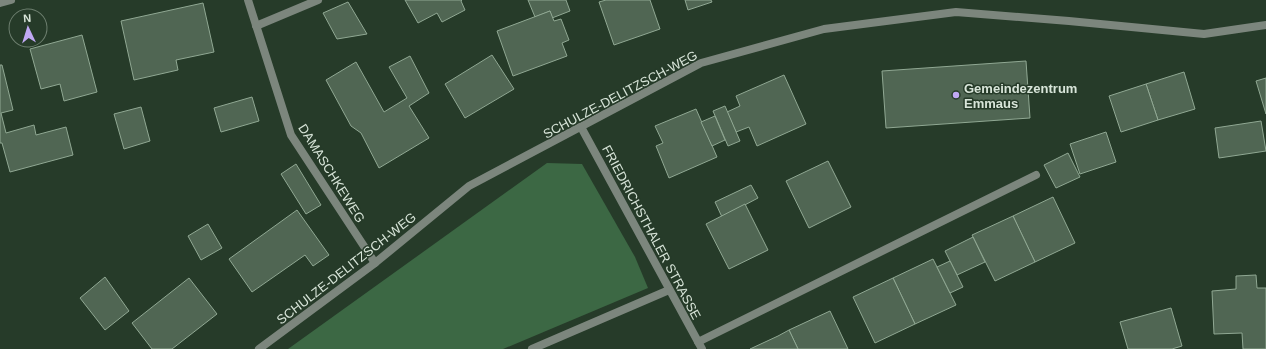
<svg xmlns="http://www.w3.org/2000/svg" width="1266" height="349" font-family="Arial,sans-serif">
<rect width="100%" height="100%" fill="#263b29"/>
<path fill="#3c6844" d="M547 163 582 164 635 257 648 288 503 349H288Z"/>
<g fill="#506653" stroke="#90a893">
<path d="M405 0H462L461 1 465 10 442 22 437 13 418 23Z"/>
<path d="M528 0H566L570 11 552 18 550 11 535 17Z"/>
<path d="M606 0H650L660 29 614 45 599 2Z"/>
<path d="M685 0H711L712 2 688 10Z"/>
<path d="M348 2 367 34 337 39 323 13Z"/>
<path d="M203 3 214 52 176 60 178 70 134 80 121 21Z"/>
<path d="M550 11 554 21 561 19 569 40 562 43 567 56 513 76 497 31Z"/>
<path d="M82 35 97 92 64 101 60 84 41 89 30 49Z"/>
<path d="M492 55 514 89 465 118 445 84Z"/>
<path d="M410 56 429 93 409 106 429 138 379 168 361 133 351 126 326 80 356 62 384 112 407 98 389 67Z"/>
<path d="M1026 61 1030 118 886 128 882 71Z"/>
<path d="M0 65H2L13 110 1 113 6 133 34 125 36 135 66 127 73 155 10 172 2 143H0Z"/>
<path d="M1184 72 1195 109 1158 120 1146 84Z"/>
<path d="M784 75 806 124 757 146 749 127 736 132 727 112 740 106 736 96Z"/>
<path d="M1266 78V114L1256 81Z"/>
<path d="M1146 84 1158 120 1121 132 1109 96Z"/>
<path d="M252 97 259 121 221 132 214 108Z"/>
<path d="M725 106 740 141 728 146 713 111Z"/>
<path d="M141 107 150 141 124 149 114 114Z"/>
<path d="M696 109 717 157 669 178 656 146 663 143 655 126Z"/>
<path d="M715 116 725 140 712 146 701 122Z"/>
<path d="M1261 121 1266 151 1219 158 1215 128Z"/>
<path d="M1106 132 1116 162 1080 174 1070 144Z"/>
<path d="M1068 153 1080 177 1056 188 1044 165Z"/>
<path d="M828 161 851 207 809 228 786 181Z"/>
<path d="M296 164 321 205 306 214 281 174Z"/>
<path d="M751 185 758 198 722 217 715 202Z"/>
<path d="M1053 197 1075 243 1035 262 1013 216Z"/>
<path d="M745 204 768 250 729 269 706 224Z"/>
<path d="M297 210 329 255 313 266 305 255 252 292 229 259Z"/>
<path d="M1013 216 1035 262 995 281 972 235Z"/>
<path d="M208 224 222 248 201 260 188 236Z"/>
<path d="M973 237 985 262 957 275 945 251Z"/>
<path d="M933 259 956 305 915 324 893 278Z"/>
<path d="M950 261 963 287 950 293 937 267Z"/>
<path d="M1256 275 1257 288H1266V349H1243L1242 333 1214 334 1212 291 1236 289V276Z"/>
<path d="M105 277 129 311 105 330 80 298Z"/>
<path d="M189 278 217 314 172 349H152L132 323Z"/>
<path d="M893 278 915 324 875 343 853 297Z"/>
<path d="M1171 308 1182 346 1172 349H1128L1120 322Z"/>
<path d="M830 311 848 349H798L789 330Z"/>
<path d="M789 330 798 349H750L778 336Z"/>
</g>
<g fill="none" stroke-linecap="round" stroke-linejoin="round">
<g stroke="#7c867d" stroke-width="8">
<path d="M256 26 318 0"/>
<path d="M698 342 1036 175"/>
</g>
<g stroke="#7c867d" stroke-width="8">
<path d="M248 0 291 135 375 263"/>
<path d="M0 3 11 0"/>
<path d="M581 127 702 349"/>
<path d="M259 349 375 263 469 186 701 63 824 29 956 12 1069 21 1204 34 1266 25"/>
<path d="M532 349 669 290"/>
</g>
</g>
<circle fill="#c0a8f3" stroke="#263b29" stroke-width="1.5" cx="956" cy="95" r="4"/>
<g text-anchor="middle" stroke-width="3" stroke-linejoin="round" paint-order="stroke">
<g font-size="13" font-weight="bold" fill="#d8e5d9" stroke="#263b29" text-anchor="start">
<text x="964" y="93">Gemeindezentrum<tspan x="964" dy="15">Emmaus</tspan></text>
</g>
<g font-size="13" fill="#d8e5d9" stroke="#263b29">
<text transform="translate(620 94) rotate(-28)" y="5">SCHULZE-DELITZSCH-WEG</text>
<text transform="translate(332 173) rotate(58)" y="5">DAMASCHKEWEG</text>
<text transform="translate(652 232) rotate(62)" y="5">FRIEDRICHSTHALER STRASSE</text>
<text transform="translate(346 268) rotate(-38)" y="5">SCHULZE-DELITZSCH-WEG</text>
</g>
</g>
<g transform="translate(28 28) rotate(356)"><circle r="19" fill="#263b29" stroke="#6d7f6f"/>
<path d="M0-3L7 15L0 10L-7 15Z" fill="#c0a8f3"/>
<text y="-6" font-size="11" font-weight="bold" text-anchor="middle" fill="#d8e5d9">N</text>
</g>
</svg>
